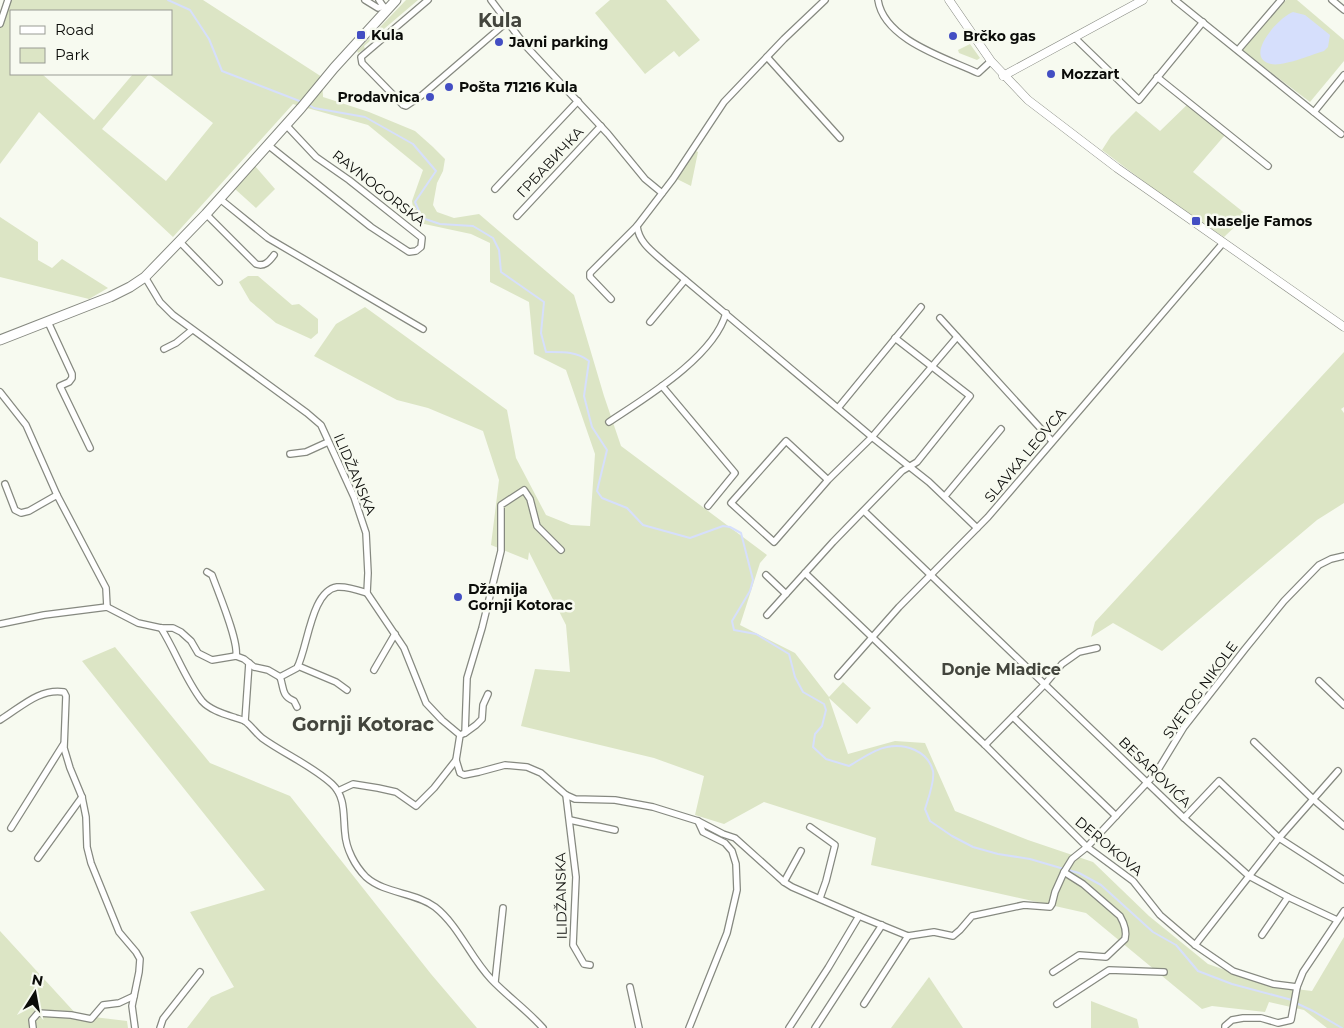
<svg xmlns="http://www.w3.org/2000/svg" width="1344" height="1028" font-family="Montserrat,sans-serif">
<rect width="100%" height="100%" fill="#f7faf0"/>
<g fill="#dce5c5" fill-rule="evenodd">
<path d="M5 0H203L322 77 323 97 369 112 415 131 433 147 445 159 443 171 437 183 433 205 437 212 454 218 479 214 574 295 604 396 621 446 767 555 760 563 740 625 795 653 829 697 843 682 871 708 857 724 829 698 848 754 895 741 925 743 955 811 1028 840 1093 862 1149 916 1208 964 1271 986 1312 991 1344 937V1028H1327L1304 1010 1269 1002 1265 1012 1212 1006 1202 1009 1086 913 871 865 876 838 764 802 724 824 695 815 704 776 654 758 521 726 535 669 570 672 566 625 529 552 528 560 491 545 499 480 483 431 428 408 397 400 314 356 336 324 365 307 507 410 516 458 546 515 571 525 590 526 595 454 566 370 534 354 529 302 490 282V243L471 234 415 222 412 201 423 170 368 125 293 104 173 237 39 112 0 164V14ZM11 11H171V74H133L94 120 42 74H11ZM149 74 213 123 166 181 102 129Z"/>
<path d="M406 0H418L364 46 365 49 358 53 357 51Z"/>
<path d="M610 0H666L700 40 679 57 674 51 645 74 595 13Z"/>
<path d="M1286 0H1297L1344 40V61L1310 102 1241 50Z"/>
<path d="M970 44 980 58 977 60 959 53 958 50Z"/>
<path d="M1190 102 1225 135 1193 172 1247 215 1224 237 1179 208 1102 150 1111 136 1136 111 1160 131Z"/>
<path d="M696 151 698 152 691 186 677 179 694 152Z"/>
<path d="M255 166 275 189 256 208 235 189Z"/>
<path d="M0 217 38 242V260L52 268 62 259 108 288 89 299 0 277Z"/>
<path d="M248 276H258L292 305 299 304 318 319V333L311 339 276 323 250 301 239 282Z"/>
<path d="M1344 352V407L1341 409 1344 413V503L1317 520 1162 651 1113 623 1091 637 1095 622Z"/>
<path d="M115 647 210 763 290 796 431 974 477 1028H187L211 997 234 987 190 912 265 890 82 661Z"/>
<path d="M0 931 77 1015 127 1021 128 1028H0Z"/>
<path d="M929 977 963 1028H891Z"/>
<path d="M1091 1001 1137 1019 1139 1028H1091Z"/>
</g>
<path fill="#d6dffc" d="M1293 12 1305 15 1330 35 1328 47 1324 51C1311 55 1282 67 1271 64 1242 57 1280 16 1293 12Z"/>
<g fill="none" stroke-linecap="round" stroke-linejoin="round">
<g stroke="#d6dffc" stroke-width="2">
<path d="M168 0 190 10 209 39 222 71 302 102"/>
<path d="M309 105 314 108 365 117 413 144 436 171 415 202 422 218 440 224 473 226 493 238 499 250 501 272 544 302 541 333 546 352C562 352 576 351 589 361L584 396 592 427 607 450 597 491 602 498 627 508 643 525 690 538 723 526 730 527 741 533 753 580 750 591 732 621 734 630 756 634 789 654 795 677 803 692 824 704 826 710 822 726 815 734 813 747 826 759 849 766C860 760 874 749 887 747 905 743 928 751 933 771 935 781 928 799 925 809L930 821 952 836 973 847 998 854 1030 859 1064 869"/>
<path d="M1068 870 1079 873 1101 885 1153 932 1176 945 1198 971 1232 984 1292 1000"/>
<path d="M1296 1003 1313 1011 1342 1028"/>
</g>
<g stroke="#868980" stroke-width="8">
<g id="street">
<path d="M365 0 378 8 383 6 388 10"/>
<path d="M379 0 383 6"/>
<path d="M428 0 361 57 362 63 403 105 406 106 421 96 507 22"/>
<path d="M491 0 524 44 608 134 645 179 662 193"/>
<path d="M825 0 784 39 724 102 673 179 637 226C639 243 653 252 664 262L872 437 929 482 977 528"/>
<path d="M878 0C884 40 946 58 978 73L991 61"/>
<path d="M1175 0 1341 134"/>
<path d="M1332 0 1344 10"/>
<path d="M0 24 8 0"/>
<path d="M1074 37 1139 100 1203 22"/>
<path d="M1238 50 1281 0"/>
<path d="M767 57 840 138"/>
<path d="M1157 77 1268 166"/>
<path d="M1314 112 1344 75"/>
<path d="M268 145 371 227 409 252 416 251 421 247 422 238 417 234 349 180 316 157 286 125"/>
<path d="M495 189 578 101"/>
<path d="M220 199 268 238 423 329"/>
<path d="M206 214 256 264C264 267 269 262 274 255"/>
<path d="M517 216 601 126"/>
<path d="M180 242 219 282"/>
<path d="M145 277 160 302 173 315 307 413 321 425 354 497 366 533 368 573 367 593 404 648 426 703 442 720 460 735 456 760 460 773 464 775 479 772 505 765 527 767 541 773 566 795 575 799 615 800 653 807 698 821 723 834 735 838 784 882 792 887 859 916 908 936 934 932 953 936 960 930 972 916 1024 905 1050 907 1052 904 1055 892 1064 872 1072 859 1087 847 1156 773 1184 727 1245 649 1284 601 1319 565 1331 559 1344 556"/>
<path d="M611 299 590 277V273L637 226"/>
<path d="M940 318 1052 441"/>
<path d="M48 322 72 374V378L69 382 60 386 90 448"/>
<path d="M650 322 685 280"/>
<path d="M164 349 176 343 192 330"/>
<path d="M662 386 735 473 708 506"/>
<path d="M0 392 26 425 57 495 106 588 107 607"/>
<path d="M838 408 921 307"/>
<path d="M609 422C645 398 714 357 726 313"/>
<path d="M290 454 306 452 328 442"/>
<path d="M828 480 786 441 731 503 774 542 828 480 832 476 872 437 957 337"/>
<path d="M5 484 15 510 21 513 29 511 57 495"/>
<path d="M945 496 1001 429"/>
<path d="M864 511 1184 818 1249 876 1288 897 1337 920"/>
<path d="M207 572 212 575C218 592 239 641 236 656"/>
<path d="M805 573 985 745 1087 847 1133 881 1160 915 1195 945 1233 971 1273 984 1297 987"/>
<path d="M766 575 786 594"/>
<path d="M107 607 138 623 161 628H173L181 632 191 641 198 653 212 660 236 656 244 659 254 667 268 670 280 677 297 668C308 647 311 591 337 587 347 586 358 590 367 593"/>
<path d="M767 615 833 542 902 471 917 462 970 396 895 338"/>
<path d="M0 624 44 615 107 607"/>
<path d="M161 628C176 652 185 679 202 701 210 710 224 714 236 718 239 719 244 720 246 722 252 727 256 733 262 738 284 754 311 765 332 784 346 797 343 816 345 833 346 849 355 866 366 877 385 894 415 892 435 907 459 926 470 957 491 979 507 996 527 1010 543 1028"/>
<path d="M298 666 336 682 347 690"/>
<path d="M374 670 395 634"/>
<path d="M838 676 899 607 988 517 1223 243"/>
<path d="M280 677C284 687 281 696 294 701L297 707"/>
<path d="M1319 681 1344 705"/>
<path d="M1013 717 1116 816"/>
<path d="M0 720C20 708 39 688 64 692L66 696 64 748 70 768 82 797 86 817 87 847 91 863 119 932 136 952 140 959 139 972 132 1006 135 1028"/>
<path d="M245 721 249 663"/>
<path d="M465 733 476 725 482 719 483 705 488 694"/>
<path d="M460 735 465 733 467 678 482 628 501 551V505L524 490 530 499 537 526 561 550"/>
<path d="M1254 742 1314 800 1344 826"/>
<path d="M985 745 1045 684 1062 664 1079 652 1097 648"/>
<path d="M338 791 353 784 378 788 396 792 416 806 434 788 456 760"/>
<path d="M566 795 576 877 573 945 584 964 590 965"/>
<path d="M1184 818 1219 781 1279 838 1344 880"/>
<path d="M570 820 615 830"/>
<path d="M810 827 835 845 826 881 820 898"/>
<path d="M11 828 63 745"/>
<path d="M38 858 82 797"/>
<path d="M784 882 801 851"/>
<path d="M1262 935 1288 897"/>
<path d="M1195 945 1279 838 1338 771"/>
<path d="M1053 972 1079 955 1106 957 1125 939C1127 931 1124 923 1120 916L1083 884 1064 872"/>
<path d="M495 982 503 908"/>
<path d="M630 987 639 1028"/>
<path d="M864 1004 908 936"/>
<path d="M1057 1004 1109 970 1164 972"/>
<path d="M33 1028 32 1020 38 1013 71 1015 91 1019 103 1005 119 1003 134 996"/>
<path d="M160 1028 163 1019 200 972"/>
<path d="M689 1028 727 933 737 890 736 864 732 851 725 843 703 832 698 821"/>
<path d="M789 1028 828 968 859 916"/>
<path d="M815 1028 882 925"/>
<path d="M1225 1028V1026L1232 1020 1243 1018H1261L1278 1023 1291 1020 1297 987 1303 972 1344 911"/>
</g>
</g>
<g stroke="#868980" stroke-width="9">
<g id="secondary">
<path d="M949 0 991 61 1028 100 1117 168 1344 327"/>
<path d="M1003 76 1143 0"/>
</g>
</g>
<g stroke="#868980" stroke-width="11">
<path id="primary" d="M0 340 110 297 130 287 145 277 206 214 301 108 334 68 396 0"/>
</g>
<use href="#street" stroke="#fff" stroke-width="5.5"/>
<use href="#secondary" stroke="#fff" stroke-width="8"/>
<use href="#primary" stroke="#fff" stroke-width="9"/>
</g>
<g fill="#434ec3" stroke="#f7faf0" stroke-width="2">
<rect x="356" y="30" width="10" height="10" rx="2.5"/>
<circle cx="953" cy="36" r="5"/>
<circle cx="499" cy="42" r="5"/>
<circle cx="1051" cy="74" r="5"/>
<circle cx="449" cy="87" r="5"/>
<circle cx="430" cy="97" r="5"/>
<rect x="1191" y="216" width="10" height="10" rx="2.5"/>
<circle cx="458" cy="597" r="5"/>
</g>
<g text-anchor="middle" stroke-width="5" stroke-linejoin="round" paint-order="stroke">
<g font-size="14" font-weight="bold" fill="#0b0c09" stroke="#f7faf0" text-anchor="start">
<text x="371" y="40">Kula</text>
<text x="963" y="41">Brčko gas</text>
<text x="509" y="47">Javni parking</text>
<text x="1061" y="79">Mozzart</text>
<text x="459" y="92">Pošta 71216 Kula</text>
<text x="420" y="102" text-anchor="end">Prodavnica</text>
<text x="1206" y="226">Naselje Famos</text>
<text x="468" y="594">Džamija<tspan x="468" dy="16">Gornji Kotorac</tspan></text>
</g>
<g font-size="14" fill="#0b0c09" stroke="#f7faf0">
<text transform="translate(550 162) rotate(-47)" y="5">ГРБАВИЧКА</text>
<text transform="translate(379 188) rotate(38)" y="5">RAVNOGORSKA</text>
<text transform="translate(1025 455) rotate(-50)" y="5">SLAVKA LEOVCA</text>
<text transform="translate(355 474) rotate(67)" y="5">ILIDŽANSKA</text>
<text transform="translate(1200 690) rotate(-54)" y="5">SVETOG NIKOLE</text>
<text transform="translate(1155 772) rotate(44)" y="5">BESAROVIĆA</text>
<text transform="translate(1109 846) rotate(40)" y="5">DEROKOVA</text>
<text transform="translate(561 896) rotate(-91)" y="5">ILIDŽANSKA</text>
</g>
<g font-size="16" font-weight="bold" fill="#43453d" stroke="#f7faf0">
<text x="1001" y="675">Donje Mladice</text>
</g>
<g font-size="19" font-weight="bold" fill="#43453d" stroke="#f7faf0">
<text x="500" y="27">Kula</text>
<text x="363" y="731">Gornji Kotorac</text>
</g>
</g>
<rect x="10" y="10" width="162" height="65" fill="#f7faf0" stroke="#999b94"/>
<rect x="20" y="26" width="25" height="8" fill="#ffffff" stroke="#999b94"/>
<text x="55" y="35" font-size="15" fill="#0b0c09">Road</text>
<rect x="20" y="48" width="25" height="15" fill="#dce5c5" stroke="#999b94"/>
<text x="55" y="60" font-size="15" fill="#0b0c09">Park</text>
<g transform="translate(35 993) rotate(11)" stroke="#f7faf0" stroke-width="4" paint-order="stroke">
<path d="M0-4L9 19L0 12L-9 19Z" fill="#0b0c09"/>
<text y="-8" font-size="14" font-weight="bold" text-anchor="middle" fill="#0b0c09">N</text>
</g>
</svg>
